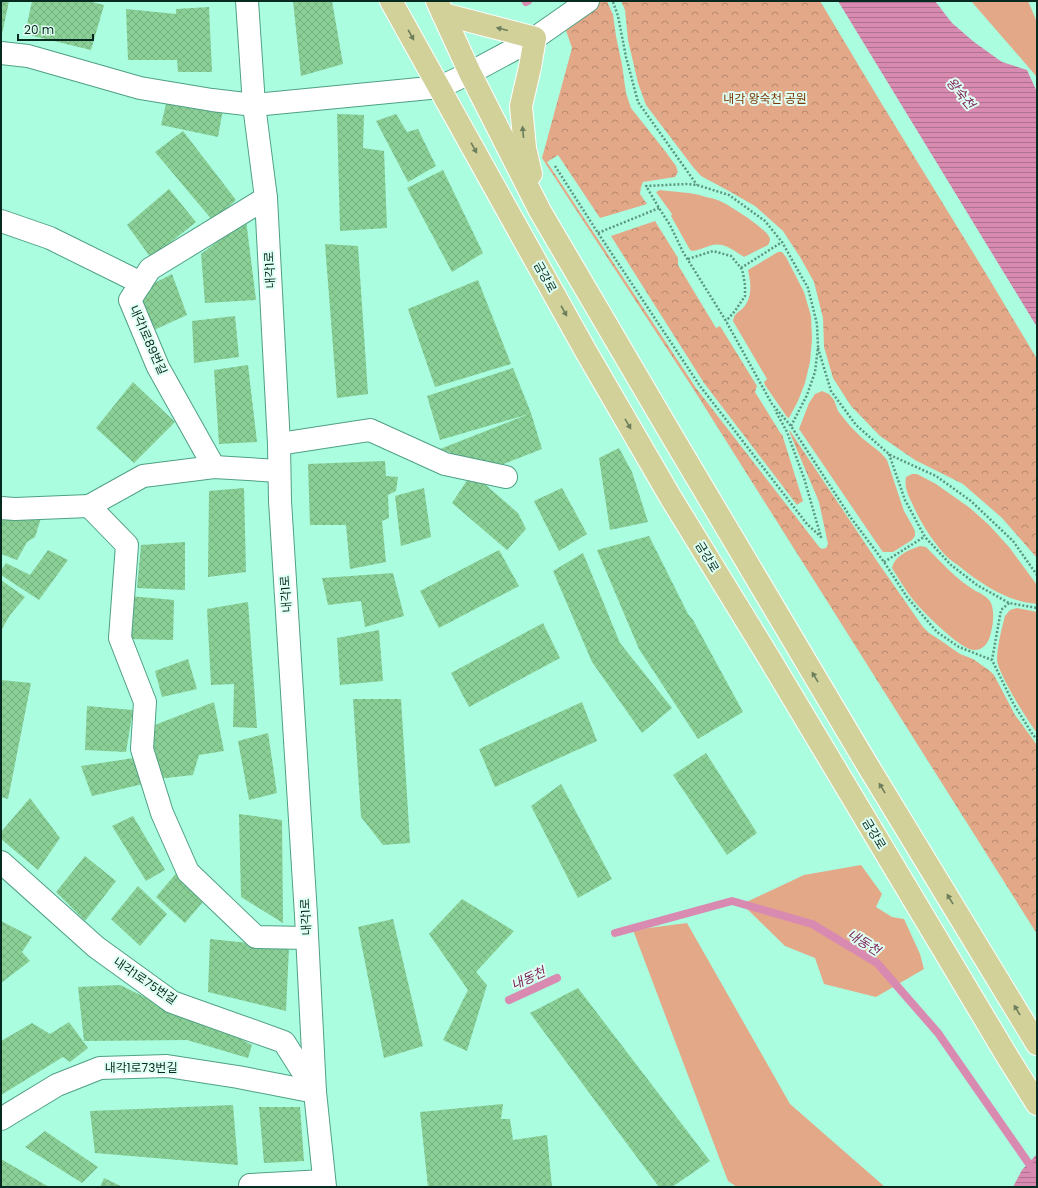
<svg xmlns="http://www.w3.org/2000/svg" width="1038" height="1188" font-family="Poppins,'Noto Sans KR',sans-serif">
<defs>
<pattern id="park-crowns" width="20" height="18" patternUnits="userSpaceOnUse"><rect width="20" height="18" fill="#e3a888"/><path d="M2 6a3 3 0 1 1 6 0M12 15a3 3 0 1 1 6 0" fill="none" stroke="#b6896f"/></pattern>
<pattern id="water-rules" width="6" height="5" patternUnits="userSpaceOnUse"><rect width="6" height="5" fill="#d98ab1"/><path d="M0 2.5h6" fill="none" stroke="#ae718f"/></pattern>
<pattern id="building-cross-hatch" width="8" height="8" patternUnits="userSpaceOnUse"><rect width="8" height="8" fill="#89cf96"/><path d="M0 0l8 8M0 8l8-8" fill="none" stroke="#75b281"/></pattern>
</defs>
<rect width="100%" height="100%" fill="#abfddf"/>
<g fill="#e3a888">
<path d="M971 1H1028L1037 22V77Z"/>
<path d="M660 190C675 192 691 192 706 197 712 198 719 200 724 203 733 208 769 230 770 239 770 242 769 243 768 245L744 257C735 251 724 242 712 245 705 247 699 250 693 251L690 250 671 216 672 214 656 192Z"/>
<path d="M778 252H782L786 257 804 292 811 316 812 339 810 362 805 383 798 401 789 418 787 417 765 385 764 382 767 379 733 321C734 314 737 313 742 309 753 298 751 283 748 270Z"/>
<path d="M822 391 829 394 834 400 838 411 850 426 862 438 881 453 887 460 904 511 912 525 915 531V536L912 540 893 552H883L880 548 799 429 809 403 815 394Z"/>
<path d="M912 474H917L936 484 970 508 989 525 1009 547 1037 585V604C1008 602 981 584 959 566 955 563 950 560 947 557 933 542 920 522 912 503 908 495 904 486 906 477Z"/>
<path d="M920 546 926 547C941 562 956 579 974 590 980 593 988 597 991 603 995 612 993 627 990 636 988 644 982 651 973 650 959 648 924 613 914 601 906 591 899 579 892 568 895 555 909 550 920 546Z"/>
<path d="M1017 608 1037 612V733C1028 722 997 672 997 659 997 647 1002 627 1005 616L1010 610Z"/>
<path d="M861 865 882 894 876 907 892 917 904 919 920 954 924 969 876 997 824 984 815 958 785 946 742 904 804 875Z"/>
<path d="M687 923 790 1104 885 1187H737L728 1181 633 930Z"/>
</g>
<g fill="url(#park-crowns)">
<path d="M571 1H607L613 15 616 36 622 65 626 93 631 108 665 151 676 166 678 172 675 177 643 182 641 187 640 194 647 204 600 218 558 155 547 162 696 388 820 548C824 550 827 548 828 544L819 502 789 431H790L879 564 923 627 929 633 940 640 960 654 973 659 990 671 994 675 1015 715 1037 745V934L694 390 542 158 572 48 559 10Z"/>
<path d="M621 1H820L880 101 988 277 1037 359V558L1002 518 963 484 915 460 880 436 851 406 833 378 824 347 823 318 814 282 800 257 783 231 755 206 727 190 701 176 693 167 646 105 638 83 628 40 625 10Z"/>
<path d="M655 221 678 258V265L716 328 720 326 757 386 755 392 781 434H782L803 501 797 505 704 383 611 236Z"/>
</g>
<g fill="url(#water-rules)">
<path d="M838 1H935L952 23 974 42 1002 62 1027 70 1037 92V327Z"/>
<path d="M1037 1154V1187H1013L1022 1170Z"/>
</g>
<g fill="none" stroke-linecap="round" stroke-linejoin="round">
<g stroke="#d98ab1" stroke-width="8">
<path d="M526 2 528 1"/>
<path d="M615 933 732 901 812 924 877 963 938 1033 1034 1171"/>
<path d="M509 1000 557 978"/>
</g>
</g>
<g fill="url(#building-cross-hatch)">
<path d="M1 1H9L2 34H1Z"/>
<path d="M32 1H88L104 5 91 50 25 34Z"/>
<path d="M293 1H332L343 64 301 76Z"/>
<path d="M209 7 212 72H178L177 60H128L126 9 176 14V9Z"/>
<path d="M167 100 223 109 218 137 161 125Z"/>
<path d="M337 114 364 115 363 148 384 151 387 228 340 231Z"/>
<path d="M396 114 407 132 418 129 436 166 408 182 376 121Z"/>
<path d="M183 131 236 200 213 221 155 152Z"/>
<path d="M443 170 483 253 452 272 407 188Z"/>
<path d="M169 189 196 222 151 258 127 225Z"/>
<path d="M246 220 256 300 205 303 201 254Z"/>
<path d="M325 244 358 246 368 394 337 398Z"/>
<path d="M172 274 187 315 154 330 139 291Z"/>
<path d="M478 280 511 364 435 387 408 309Z"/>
<path d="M235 316 239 357 194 363 192 321Z"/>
<path d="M248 365 257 442 219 444 214 370Z"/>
<path d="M513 368 531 413 542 449 493 468 440 449 529 414 440 440 427 396Z"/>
<path d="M133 382 175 422 134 463 96 428Z"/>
<path d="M619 448 632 472 648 522 610 530 599 458Z"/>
<path d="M385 461 386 476 398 477 396 491 388 495 389 518 382 521 386 562 350 569 346 525H310L308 464Z"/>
<path d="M472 473 518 513 526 529 507 550 452 503Z"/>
<path d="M244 488 246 572 208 577 209 491Z"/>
<path d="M424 488 431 537 401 546 395 496Z"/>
<path d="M562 488 587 534 559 551 534 501Z"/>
<path d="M1 514 41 518 35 537 27 542 17 560 1 554Z"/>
<path d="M649 536 688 614 693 620 743 712 698 739 639 649 597 550Z"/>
<path d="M185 542V590L137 588 141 545Z"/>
<path d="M48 550 68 560 39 600 1 575V570L6 563 30 575Z"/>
<path d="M499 550 519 586 439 628 420 591Z"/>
<path d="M583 553 620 643 672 708 642 733 592 662 553 571Z"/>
<path d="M393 573 404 616 365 627 361 601 328 605 322 578Z"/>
<path d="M1 580 25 597 10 615 1 631Z"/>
<path d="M130 596 174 600 173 640 129 639Z"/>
<path d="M248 602 257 728 233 727 234 684 211 685 207 609Z"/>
<path d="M543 623 560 658 469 707 451 673Z"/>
<path d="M379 630 383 681 340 685 337 638Z"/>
<path d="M188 659 197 689 162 697 155 671Z"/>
<path d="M1 680 31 683 8 799 1 797Z"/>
<path d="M353 699H401L410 843 383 845 361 817Z"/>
<path d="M214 702 224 751 199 755 193 775 157 779 147 728Z"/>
<path d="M582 702 597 741 495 787 479 749Z"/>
<path d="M87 706 133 710 126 752 85 750Z"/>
<path d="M268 733 277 793 249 800 238 741Z"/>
<path d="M706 753 757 833 727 855 673 775Z"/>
<path d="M134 758 143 784 92 796 81 766Z"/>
<path d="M561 784 612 879 578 898 531 806Z"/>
<path d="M30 798 60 838 38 870 1 839V832Z"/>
<path d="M239 814 282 820 283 923 241 897Z"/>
<path d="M133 816 165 870 146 881 112 826Z"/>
<path d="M85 856 116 881 85 921 56 892Z"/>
<path d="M178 871 208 896 185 923 156 897Z"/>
<path d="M138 886 167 914 140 946 111 919Z"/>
<path d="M462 899 514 931 476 972 487 985 467 1051 443 1040 468 990 429 934Z"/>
<path d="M393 919 423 1046 384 1058 358 927Z"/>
<path d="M1 921 32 937 22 952 30 961 1 983Z"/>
<path d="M210 939 289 947 286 1011 208 992Z"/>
<path d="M120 985 159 1004 226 1031 252 1045 248 1058 187 1040 84 1041 78 987Z"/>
<path d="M578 988 710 1161 672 1187H659L530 1013Z"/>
<path d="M69 1022 88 1048 70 1062 63 1057 1 1095V1041L32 1023 50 1034Z"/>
<path d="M503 1104 501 1119H510L513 1140 547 1135 552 1187H428L420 1112Z"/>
<path d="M233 1105 238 1165 95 1153 90 1111Z"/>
<path d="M259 1107H300L304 1161 264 1163Z"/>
<path d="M45 1131 98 1167 82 1183 25 1147Z"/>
<path d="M1 1159 49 1187H1Z"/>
<path d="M104 1178 123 1187H100Z"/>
</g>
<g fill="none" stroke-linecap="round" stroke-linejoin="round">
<g stroke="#4fa085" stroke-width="24">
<g id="minor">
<path d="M247 1 254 105 266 198 279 444 280 501 306 915 315 1092 325 1187"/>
<path d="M1 53 28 56 140 88 212 100 254 105 440 87 470 73 535 38 588 1"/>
<path d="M1 221 50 238 141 283"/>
<path d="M279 444 370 430 445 464 506 477"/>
<path d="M214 467 158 367 130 300 150 269 266 198"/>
<path d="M89 506 127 545 120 638 145 702 142 749 162 813 188 872 256 937 307 938"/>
<path d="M1 508 15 509 89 506 143 476 214 467 279 471"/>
<path d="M1 862 96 947 172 1002 284 1042 315 1091"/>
<path d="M1 1119 57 1085 100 1068 167 1066 238 1077 315 1092"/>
<path d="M250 1185 324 1181"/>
</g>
</g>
<g stroke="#fff" stroke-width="24">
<g id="major">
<path d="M391 1 584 348 671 498 771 661 1007 1056 1037 1104"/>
<path d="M437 1 470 73 540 211 672 436 868 766 1037 1044"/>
<path d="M443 14 535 38 530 67 521 106 525 148 531 174"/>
</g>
</g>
<g stroke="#5a9681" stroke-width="2.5" stroke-dasharray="2 2" stroke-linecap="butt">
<path d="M613 2 618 16 626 57 638 102 697 185"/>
<path d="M555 166 598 233 700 386 807 524 821 537 804 478 787 432 775 410"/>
<path d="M598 233 659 208"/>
<path d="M688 259 713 251 731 256 741 268 743 273 745 285V296L735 311 726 321"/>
<path d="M741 268 782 242"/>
<path d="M818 348 831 391 856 425 890 455 936 476 971 501 1013 541 1037 575"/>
<path d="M791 426 807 395 815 372 818 347 817 324 808 288 782 242 765 221 729 195 697 185 686 184 646 186 659 208 670 225 683 252 726 321 772 404 791 426 851 518 884 562 907 597 937 632 959 647 992 660"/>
<path d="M889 454 905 500 925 537 951 565 977 585 1009 603 1037 608"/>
<path d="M884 562 924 537"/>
<path d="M1009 603 1001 610 992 660 1013 703 1033 735 1037 739"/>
</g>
<use href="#minor" stroke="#fff" stroke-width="22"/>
<use href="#major" stroke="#d1d199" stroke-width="22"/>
</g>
<defs><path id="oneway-solid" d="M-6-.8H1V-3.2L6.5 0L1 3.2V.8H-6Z"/></defs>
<g fill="#6c7e5c">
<use href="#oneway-solid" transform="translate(502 29) rotate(-166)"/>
<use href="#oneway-solid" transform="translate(411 35) rotate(61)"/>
<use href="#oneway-solid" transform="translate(523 132) rotate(-95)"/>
<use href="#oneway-solid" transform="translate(474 148) rotate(61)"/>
<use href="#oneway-solid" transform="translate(564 311) rotate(61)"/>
<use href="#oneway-solid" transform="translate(628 424) rotate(60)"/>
<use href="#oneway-solid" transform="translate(815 677) rotate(-121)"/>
<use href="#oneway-solid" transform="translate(882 788) rotate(-121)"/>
<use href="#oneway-solid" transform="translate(950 899) rotate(-121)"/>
<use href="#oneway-solid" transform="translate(1017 1010) rotate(-121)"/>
</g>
<g text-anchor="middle" stroke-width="4" stroke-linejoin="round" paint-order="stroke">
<g font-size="12" fill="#7a3704" stroke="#e0fff3">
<text x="765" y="103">내각 왕숙천 공원</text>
</g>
<g font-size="12" fill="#062a1f" stroke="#e0fff3">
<text transform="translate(270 270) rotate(-93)" y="4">내각1로</text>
<text transform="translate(545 277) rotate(61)" y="4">금강로</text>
<text transform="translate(148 340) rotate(66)" y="4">내각1로89번길</text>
<text transform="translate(707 557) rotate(59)" y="4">금강로</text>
<text transform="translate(286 594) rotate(-94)" y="4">내각1로</text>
<text transform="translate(874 834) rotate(59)" y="4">금강로</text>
<text transform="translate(306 917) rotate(-93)" y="4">내각1로</text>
<text transform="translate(145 981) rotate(34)" y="4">내각1로75번길</text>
<text x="141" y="1072">내각1로73번길</text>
</g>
<g font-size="13" font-style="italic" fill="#7c2156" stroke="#e0fff3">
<text transform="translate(961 93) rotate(50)" y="5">왕숙천</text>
<text transform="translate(864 942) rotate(32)" y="5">내동천</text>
<text transform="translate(528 978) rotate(-25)" y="5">내동천</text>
</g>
</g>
<rect width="1038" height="1188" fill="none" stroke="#062a1f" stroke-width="4"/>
<path d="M18 34v6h75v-6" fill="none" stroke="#062a1f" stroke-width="2"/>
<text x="24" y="34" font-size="12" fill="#062a1f" stroke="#e0fff3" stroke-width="3" paint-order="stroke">20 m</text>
</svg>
